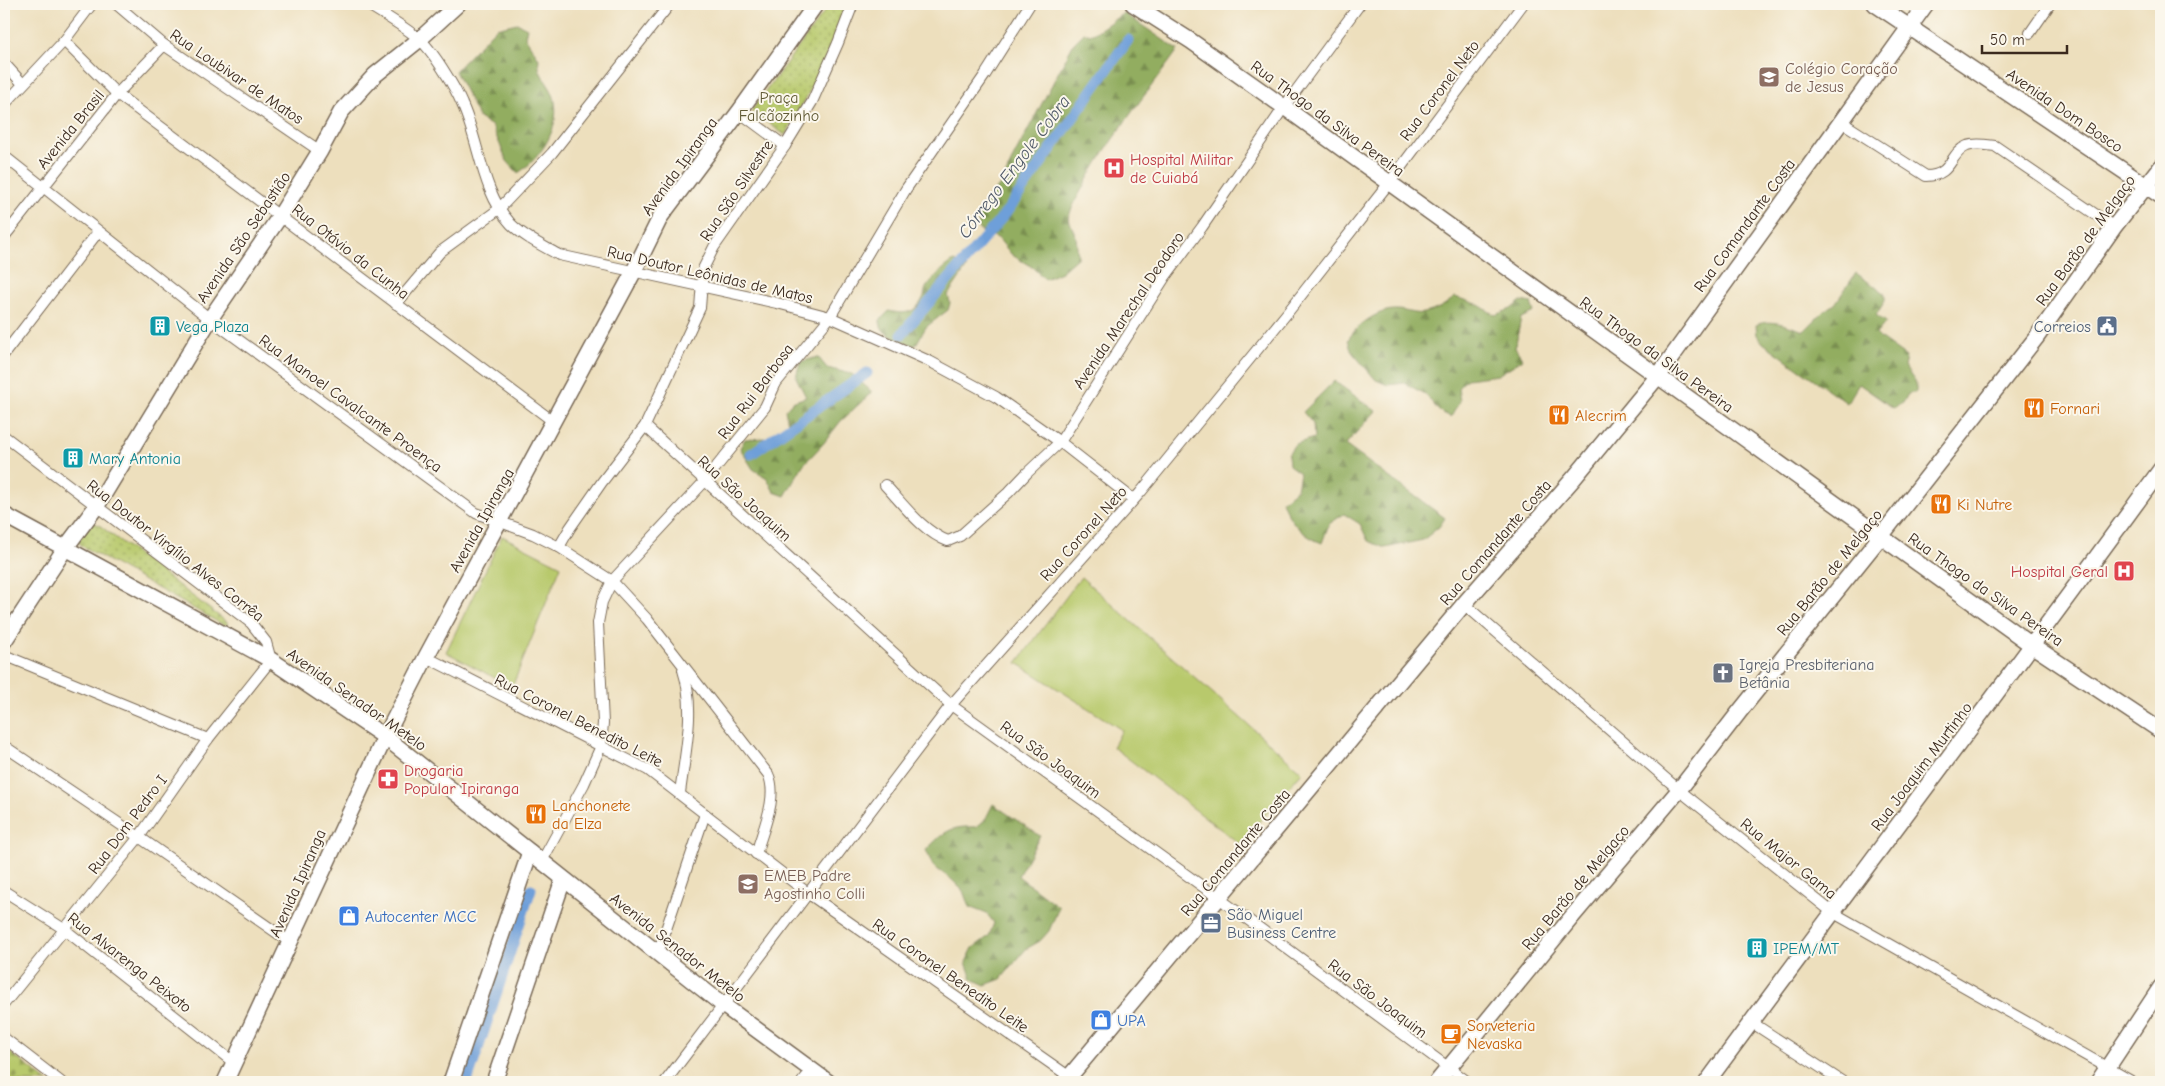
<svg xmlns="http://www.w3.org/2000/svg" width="2165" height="1086" font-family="'Comic Neue',sans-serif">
<defs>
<pattern id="forest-firs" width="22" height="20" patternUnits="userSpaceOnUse" patternTransform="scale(1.25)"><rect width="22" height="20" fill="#92ad60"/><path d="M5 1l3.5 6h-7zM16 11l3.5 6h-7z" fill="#788d4f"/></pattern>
<pattern id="cemetery-stones" width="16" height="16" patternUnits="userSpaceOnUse" patternTransform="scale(1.25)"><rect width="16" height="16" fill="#b8c96c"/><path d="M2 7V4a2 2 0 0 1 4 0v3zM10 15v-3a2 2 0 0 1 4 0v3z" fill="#97a358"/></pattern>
<pattern id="park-dots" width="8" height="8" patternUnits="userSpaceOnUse" patternTransform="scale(1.25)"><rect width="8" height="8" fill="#b8c96c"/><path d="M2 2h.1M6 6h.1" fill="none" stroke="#97a358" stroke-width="1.8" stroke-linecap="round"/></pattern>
</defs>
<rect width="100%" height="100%" fill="#fbf7ec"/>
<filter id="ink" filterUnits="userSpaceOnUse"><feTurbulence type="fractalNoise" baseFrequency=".02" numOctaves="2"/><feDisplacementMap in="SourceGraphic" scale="10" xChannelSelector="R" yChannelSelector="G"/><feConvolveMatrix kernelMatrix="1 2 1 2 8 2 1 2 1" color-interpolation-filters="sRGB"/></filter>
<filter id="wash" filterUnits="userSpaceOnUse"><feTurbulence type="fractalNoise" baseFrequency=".0096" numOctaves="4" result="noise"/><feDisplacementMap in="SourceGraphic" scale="20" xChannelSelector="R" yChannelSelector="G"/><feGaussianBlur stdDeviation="1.12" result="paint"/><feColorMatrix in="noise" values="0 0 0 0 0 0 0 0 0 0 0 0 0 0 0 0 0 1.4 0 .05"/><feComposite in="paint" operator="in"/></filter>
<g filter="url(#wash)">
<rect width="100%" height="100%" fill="#eddfbd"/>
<g fill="#b8c96c" stroke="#7a7a45">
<path d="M502 536 561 566 512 687 446 652Z"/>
<path d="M1081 577 1302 772 1240 844 1113 747 1122 730 1017 663Z"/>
</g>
<g fill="url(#forest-firs)" stroke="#666c3f">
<path d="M1124 13 1178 50C1139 104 1095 156 1068 217L1076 237 1078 257 1061 272 1045 279 1032 267 1012 255 998 238 979 230 978 218 986 200 1002 183 1014 156 1074 43 1084 33 1093 34Z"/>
<path d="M517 23 527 28 525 37 539 59C536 74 550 83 554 97 562 127 541 158 518 173L507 161 492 126 479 118 455 71 496 28Z"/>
<path d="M954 261 967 267 948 295 950 303 948 310 926 327 915 346C901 340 880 337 880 320L889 311C905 315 917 313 924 296 925 291 925 288 928 285 936 275 944 267 954 261Z"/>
<path d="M1856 273 1885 294V301L1876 315 1886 322 1876 334 1881 339 1906 357 1904 366 1916 383V392L1908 394 1903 403 1893 408 1859 384 1847 403 1763 343 1757 335 1756 325C1771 318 1789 326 1804 331L1825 310 1835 304Z"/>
<path d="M1455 297 1477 304 1495 315 1511 309 1521 301 1531 303 1534 312 1521 318 1515 348 1523 359 1498 375 1467 379 1458 388 1460 401 1451 417 1439 411 1426 395 1405 383 1388 385 1376 380 1352 352 1348 340C1357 325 1378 309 1397 310 1405 310 1415 315 1424 313 1436 311 1445 305 1455 297Z"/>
<path d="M818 357 827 368 852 374 872 392 840 422 823 444 803 465 785 496 774 492 767 478 753 469 740 448 745 439 768 438 788 423 785 410 792 402 806 397 796 377 800 362Z"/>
<path d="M1334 381 1376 411 1345 445 1445 518 1439 527 1423 540 1385 548 1368 541 1360 524 1344 514 1329 524 1322 543C1302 536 1289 521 1282 501L1297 489 1300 473 1289 465 1288 454 1295 444 1314 438 1313 424 1303 412Z"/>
<path d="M993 804 1040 836 1018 876 1059 907 1049 931 1040 941 1026 949 1001 979 985 985 972 979 966 962 973 948 989 936 994 923 987 914 969 907 963 891 951 879 933 866 926 850C945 831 950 826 976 827L985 820Z"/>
</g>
<path fill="url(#cemetery-stones)" stroke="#7a7a45" d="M4 1048 48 1082H4Z"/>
<g fill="url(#park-dots)" stroke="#7a7a45">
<path d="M830 4H848C830 50 811 93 785 135L751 111Z"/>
<path d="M92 522 99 525 228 623 225 626 82 546 78 541Z"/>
</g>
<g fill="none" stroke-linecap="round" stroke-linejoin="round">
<g stroke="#6e9fd9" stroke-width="11">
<path d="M902 334 1005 214 1128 40"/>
<path d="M751 454 867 373"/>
<path d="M467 1082 531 889"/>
</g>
</g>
</g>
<g filter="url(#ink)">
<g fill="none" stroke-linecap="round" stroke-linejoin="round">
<g stroke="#796956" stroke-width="12">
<g id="street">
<path d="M116 4 164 45 320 151"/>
<path d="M367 4C384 15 402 25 418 38 432 49 455 87 462 104 480 143 481 191 511 224 524 237 543 246 559 255L777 303 830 317 929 361 996 397 1060 442 1133 499"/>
<path d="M2030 33 2050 4"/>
<path d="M64 41 117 94 554 422"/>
<path d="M4 63 23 84"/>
<path d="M4 105 64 41 92 4"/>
<path d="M739 112 785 146"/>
<path d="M1840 121 1926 176C1953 176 1949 153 1967 146 1976 143 1986 145 1995 146L2114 227"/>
<path d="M4 156 210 319 476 513 533 534 559 547 612 581 647 619 768 774C779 797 762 831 756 854"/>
<path d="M4 237 117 94 164 45"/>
<path d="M396 304 440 252 499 209 552 153 670 4"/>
<path d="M4 354 98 232"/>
<path d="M645 426 951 705 1220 899 1468 1082"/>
<path d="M4 436 251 623 266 642 271 660 208 739 139 837 4 1004"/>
<path d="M885 485C903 504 923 532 948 541L960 536 1008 493 1027 473 1060 442 1165 277 1202 227 1284 107 1360 4"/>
<path d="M559 547 570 528 602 482 645 426 700 308 703 269 714 247 785 146 812 102 838 43 853 4"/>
<path d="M1464 604 1679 790 1832 912 2133 1082"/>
<path d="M4 655 208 739"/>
<path d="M426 657 648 770 809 894 1077 1082"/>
<path d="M4 746 139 837 290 942"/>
<path d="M680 793C685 752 696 710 683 670"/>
<path d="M542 861 584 784 601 746 603 723 598 623 602 602 612 581 704 482 765 407 776 383 830 317 906 189 985 75 1030 4"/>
<path d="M4 891 64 929 233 1062"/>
<path d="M658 953 705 814"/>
<path d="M1751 1022 1843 1082"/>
<path d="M4 1038 61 1082"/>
<path d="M665 1082 951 705 1140 493 1288 312 1389 183 1523 4"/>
<path d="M802 1082 812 1070"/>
</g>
</g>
<g stroke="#796956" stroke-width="18">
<g id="secondary">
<path d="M1133 4 1191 41 1284 107 2033 646 2161 731"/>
<path d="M1875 4 2161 196"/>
<path d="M4 515 271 660 385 737 723 1005 828 1082"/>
<path d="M4 641 66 547 96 507 210 319 280 216 320 151 341 112 375 75 420 39 458 4"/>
<path d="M225 1082 385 737 426 657 633 273 661 216 739 112 816 4"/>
<path d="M451 1082 530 852"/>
<path d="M494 1082 563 880"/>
<path d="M1065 1082 1464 604 1574 478 1658 376 1926 4"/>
<path d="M1437 1082 1571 918 1679 790 1740 711 1881 536 2036 338 2114 227 2161 167"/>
<path d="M1707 1082C1858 877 2012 675 2161 469"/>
<path d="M2098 1082 2161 987"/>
</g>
</g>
<use href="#street" stroke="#fff" stroke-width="10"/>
<use href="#secondary" stroke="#fff" stroke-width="15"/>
</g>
</g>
<defs>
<g id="school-square" transform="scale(1.125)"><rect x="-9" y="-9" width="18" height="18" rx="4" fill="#8d6e63" stroke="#fbf7ec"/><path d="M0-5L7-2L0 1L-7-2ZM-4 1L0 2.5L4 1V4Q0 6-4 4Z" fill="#fff"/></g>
<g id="hospital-square" transform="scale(1.125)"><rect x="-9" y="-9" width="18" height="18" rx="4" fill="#e0444e" stroke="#fbf7ec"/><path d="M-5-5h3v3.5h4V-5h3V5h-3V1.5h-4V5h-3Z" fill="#fff"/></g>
<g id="building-square" transform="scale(1.125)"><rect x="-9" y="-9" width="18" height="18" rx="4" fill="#0f9aa8" stroke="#fbf7ec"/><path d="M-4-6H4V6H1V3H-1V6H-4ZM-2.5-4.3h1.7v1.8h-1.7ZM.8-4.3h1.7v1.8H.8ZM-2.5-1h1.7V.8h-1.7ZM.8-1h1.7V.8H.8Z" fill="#fff"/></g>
<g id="civic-square" transform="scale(1.125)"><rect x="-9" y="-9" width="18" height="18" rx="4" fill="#5c6f8a" stroke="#fbf7ec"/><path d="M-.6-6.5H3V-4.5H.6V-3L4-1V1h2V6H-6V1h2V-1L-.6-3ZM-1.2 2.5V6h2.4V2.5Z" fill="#fff"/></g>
<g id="restaurant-square" transform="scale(1.125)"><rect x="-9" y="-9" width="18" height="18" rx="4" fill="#e8710a" stroke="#fbf7ec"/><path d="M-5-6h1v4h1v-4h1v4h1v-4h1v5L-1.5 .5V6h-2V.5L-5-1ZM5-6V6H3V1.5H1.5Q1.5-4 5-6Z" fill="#fff"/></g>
<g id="church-square" transform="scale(1.125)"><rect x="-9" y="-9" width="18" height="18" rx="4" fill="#6b7280" stroke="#fbf7ec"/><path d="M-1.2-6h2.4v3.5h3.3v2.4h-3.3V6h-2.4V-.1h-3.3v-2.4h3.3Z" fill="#fff"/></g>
<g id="pharmacy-square" transform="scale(1.125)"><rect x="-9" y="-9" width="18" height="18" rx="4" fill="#e0444e" stroke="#fbf7ec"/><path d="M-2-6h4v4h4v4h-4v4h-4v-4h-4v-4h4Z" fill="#fff"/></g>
<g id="shop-square" transform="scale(1.125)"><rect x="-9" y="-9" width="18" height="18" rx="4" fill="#3f7fe0" stroke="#fbf7ec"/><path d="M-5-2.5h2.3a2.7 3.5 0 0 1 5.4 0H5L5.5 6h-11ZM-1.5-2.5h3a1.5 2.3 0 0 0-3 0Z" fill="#fff"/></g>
<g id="office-square" transform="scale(1.125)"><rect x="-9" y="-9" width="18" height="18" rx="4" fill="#5c6f8a" stroke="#fbf7ec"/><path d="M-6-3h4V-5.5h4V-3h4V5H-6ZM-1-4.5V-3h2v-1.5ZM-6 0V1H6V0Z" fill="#fff"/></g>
<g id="cafe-square" transform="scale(1.125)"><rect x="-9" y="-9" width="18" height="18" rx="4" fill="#e8710a" stroke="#fbf7ec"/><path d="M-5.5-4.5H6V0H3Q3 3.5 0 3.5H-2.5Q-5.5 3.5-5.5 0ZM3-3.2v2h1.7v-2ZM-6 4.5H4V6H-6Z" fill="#fff"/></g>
</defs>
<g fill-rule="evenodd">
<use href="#school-square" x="1769" y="77"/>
<use href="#hospital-square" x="1114" y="168"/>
<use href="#building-square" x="160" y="326"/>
<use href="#civic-square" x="2107" y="326"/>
<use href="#restaurant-square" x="2034" y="408"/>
<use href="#restaurant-square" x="1559" y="415"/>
<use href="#building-square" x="73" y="458"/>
<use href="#restaurant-square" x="1941" y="504"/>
<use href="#hospital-square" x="2124" y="571"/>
<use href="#church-square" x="1723" y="673"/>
<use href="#pharmacy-square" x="388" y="779"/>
<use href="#restaurant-square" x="536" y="814"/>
<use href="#school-square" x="748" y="884"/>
<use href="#shop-square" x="349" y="916"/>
<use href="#office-square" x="1211" y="923"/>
<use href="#building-square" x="1757" y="948"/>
<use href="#shop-square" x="1101" y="1020"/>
<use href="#cafe-square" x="1451" y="1034"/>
</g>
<g text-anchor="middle" stroke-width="4" stroke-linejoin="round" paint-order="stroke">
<g font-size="16" fill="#785e54" stroke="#fbf7ec" text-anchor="start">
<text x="1785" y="74">Colégio Coração<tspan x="1785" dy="18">de Jesus</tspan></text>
<text x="764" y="881">EMEB Padre<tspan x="764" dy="18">Agostinho Colli</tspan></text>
</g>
<g font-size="16" fill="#3b2a1e" stroke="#fbf7ec">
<text transform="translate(237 76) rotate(34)" y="6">Rua Loubivar de Matos</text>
<text transform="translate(1439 90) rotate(-53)" y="6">Rua Coronel Neto</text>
<text transform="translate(2065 110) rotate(34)" y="6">Avenida Dom Bosco</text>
<text transform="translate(1328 118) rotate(36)" y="6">Rua Thogo da Silva Pereira</text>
<text transform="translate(70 129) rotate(-51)" y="6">Avenida Brasil</text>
<text transform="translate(679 166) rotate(-54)" y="6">Avenida Ipiranga</text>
<text transform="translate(736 190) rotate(-56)" y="6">Rua São Silvestre</text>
<text transform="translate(1744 225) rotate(-54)" y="6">Rua Comandante Costa</text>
<text transform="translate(243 237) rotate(-56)" y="6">Avenida São Sebastião</text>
<text transform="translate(2085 240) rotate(-54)" y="6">Rua Barão de Melgaço</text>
<text transform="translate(351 251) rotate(38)" y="6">Rua Otávio da Cunha</text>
<text transform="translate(710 274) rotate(13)" y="6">Rua Doutor Leônidas de Matos</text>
<text transform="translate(1128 310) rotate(-56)" y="6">Avenida Marechal Deodoro</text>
<text transform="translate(1657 354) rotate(36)" y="6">Rua Thogo da Silva Pereira</text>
<text transform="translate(755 391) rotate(-53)" y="6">Rua Rui Barbosa</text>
<text transform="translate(351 403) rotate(36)" y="6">Rua Manoel Cavalcante Proença</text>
<text transform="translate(745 498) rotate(42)" y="6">Rua São Joaquim</text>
<text transform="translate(481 520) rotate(-61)" y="6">Avenida Ipiranga</text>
<text transform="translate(1083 533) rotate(-48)" y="6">Rua Coronel Neto</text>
<text transform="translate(1495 542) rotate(-49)" y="6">Rua Comandante Costa</text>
<text transform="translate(176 550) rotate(38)" y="6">Rua Doutor Virgílio Alves Corrêa</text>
<text transform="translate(1829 572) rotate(-51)" y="6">Rua Barão de Melgaço</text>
<text transform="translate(1986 589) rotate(35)" y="6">Rua Thogo da Silva Pereira</text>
<text transform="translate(357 699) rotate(35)" y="6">Avenida Senador Metelo</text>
<text transform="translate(579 720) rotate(27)" y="6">Rua Coronel Benedito Leite</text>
<text transform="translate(1051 759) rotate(36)" y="6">Rua São Joaquim</text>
<text transform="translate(1921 766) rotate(-53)" y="6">Rua Joaquim Murtinho</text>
<text transform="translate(127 824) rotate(-53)" y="6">Rua Dom Pedro I</text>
<text transform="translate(1235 852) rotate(-50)" y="6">Rua Comandante Costa</text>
<text transform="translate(1789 858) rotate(39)" y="6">Rua Major Gama</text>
<text transform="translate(297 883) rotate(-66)" y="6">Avenida Ipiranga</text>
<text transform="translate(1575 887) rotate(-50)" y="6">Rua Barão de Melgaço</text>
<text transform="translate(678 947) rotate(38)" y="6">Avenida Senador Metelo</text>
<text transform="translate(130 962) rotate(38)" y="6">Rua Alvarenga Peixoto</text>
<text transform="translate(951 975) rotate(35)" y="6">Rua Coronel Benedito Leite</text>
<text transform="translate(1378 998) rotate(37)" y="6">Rua São Joaquim</text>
</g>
<g font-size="16" fill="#605a35" stroke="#fbf7ec">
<text x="779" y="103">Praça<tspan x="779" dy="18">Falcãozinho</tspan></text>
</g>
<g font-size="16" fill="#be3a42" stroke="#fbf7ec" text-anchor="start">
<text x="1130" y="165">Hospital Militar<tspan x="1130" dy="18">de Cuiabá</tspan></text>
<text x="2108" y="577" text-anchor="end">Hospital Geral</text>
<text x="404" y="776">Drogaria<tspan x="404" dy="18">Popular Ipiranga</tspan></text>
</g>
<g font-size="16" fill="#0d838f" stroke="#fbf7ec" text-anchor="start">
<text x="176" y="332">Vega Plaza</text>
<text x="89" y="464">Mary Antonia</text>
<text x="1773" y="954">IPEM/MT</text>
</g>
<g font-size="16" fill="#4e5e75" stroke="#fbf7ec" text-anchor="end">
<text x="2091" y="332">Correios</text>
<text x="1227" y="920" text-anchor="start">São Miguel<tspan x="1227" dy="18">Business Centre</tspan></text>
</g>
<g font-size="16" fill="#c56008" stroke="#fbf7ec" text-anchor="start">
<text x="2050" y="414">Fornari</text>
<text x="1575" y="421">Alecrim</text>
<text x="1957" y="510">Ki Nutre</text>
<text x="552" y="811">Lanchonete<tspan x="552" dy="18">da Elza</tspan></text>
<text x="1467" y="1031">Sorveteria<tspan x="1467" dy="18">Nevaska</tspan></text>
</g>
<g font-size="16" fill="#5b616d" stroke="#fbf7ec" text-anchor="start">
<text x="1739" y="670">Igreja Presbiteriana<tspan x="1739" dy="18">Betânia</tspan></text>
</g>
<g font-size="16" fill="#366cbe" stroke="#fbf7ec" text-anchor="start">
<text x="365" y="922">Autocenter MCC</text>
<text x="1117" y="1026">UPA</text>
</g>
<g font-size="18" font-style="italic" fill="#4f5969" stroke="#fbf7ec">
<text transform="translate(1014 167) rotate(-53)" y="6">Córrego Engole Cobra</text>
</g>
</g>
<rect width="2165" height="1086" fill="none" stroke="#fbf7ec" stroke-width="20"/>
<path d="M1982 45v8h85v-8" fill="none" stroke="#3b2a1e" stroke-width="2.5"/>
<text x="1990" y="45" font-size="15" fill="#3b2a1e" stroke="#fbf7ec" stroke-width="4" paint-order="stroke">50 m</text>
</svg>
